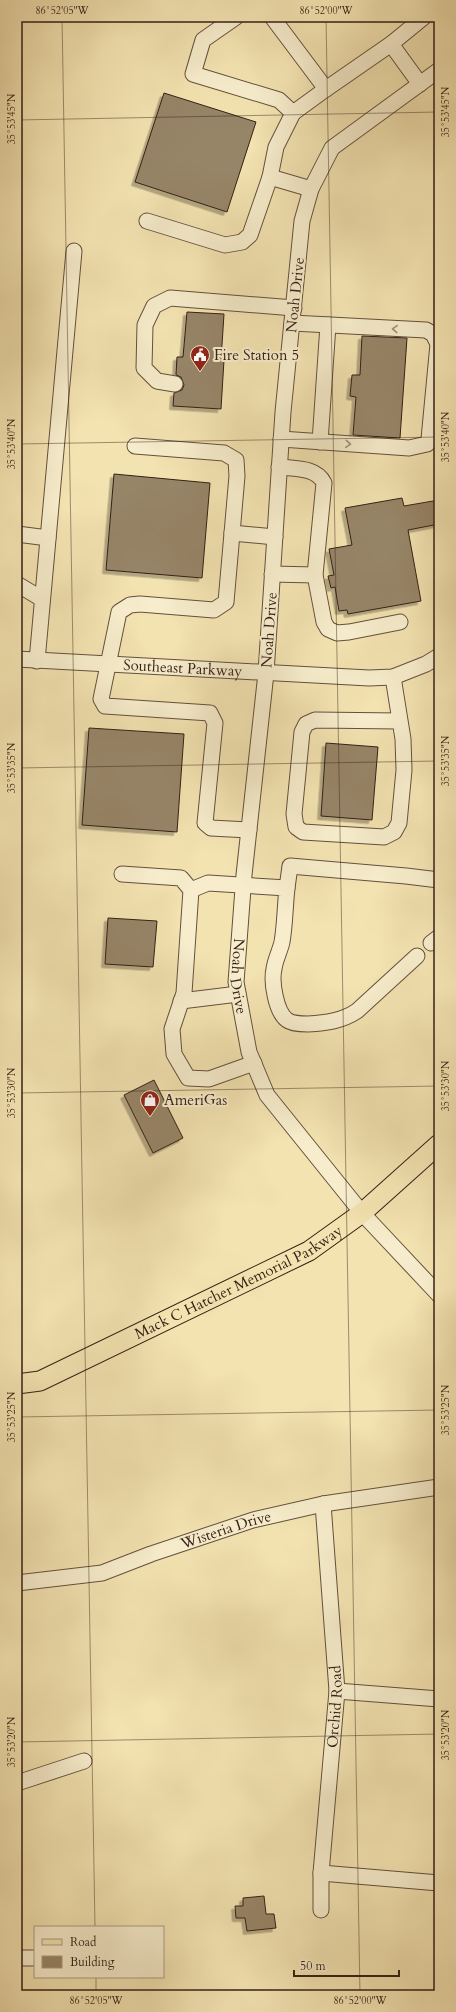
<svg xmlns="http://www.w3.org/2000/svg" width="456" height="2012" font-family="Cardo,serif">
<defs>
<filter id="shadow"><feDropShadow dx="-3.5" dy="3.5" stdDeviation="0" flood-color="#0004"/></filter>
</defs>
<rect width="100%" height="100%" fill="#f3e3b1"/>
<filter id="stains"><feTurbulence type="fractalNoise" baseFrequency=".005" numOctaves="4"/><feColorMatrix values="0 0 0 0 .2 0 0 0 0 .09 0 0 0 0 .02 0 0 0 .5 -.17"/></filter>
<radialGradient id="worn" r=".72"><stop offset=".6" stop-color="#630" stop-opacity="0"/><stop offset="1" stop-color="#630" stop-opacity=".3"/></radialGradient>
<g fill="#978567" stroke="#341f16" filter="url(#shadow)">
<path d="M164 93 256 122 227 212 135 182Z"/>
<path d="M187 312 224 314 221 360H224L221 409 173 406 174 393 182 390 184 385 181 377 176 375 177 357H183Z"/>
<path d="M362 336 407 338 400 438 353 435 356 397 350 396 352 375H360Z"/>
<path d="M114 474 210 483 202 578 106 570Z"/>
<path d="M402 498 404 506 439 500V524L408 530 421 601 348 614 347 610 339 611 335 587 331 588 328 576 334 575 329 549 352 545 345 508Z"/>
<path d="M89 728 184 734 177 832 82 825Z"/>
<path d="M326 743 378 747 372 820 321 816Z"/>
<path d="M108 918 157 921 153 967 105 964Z"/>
<path d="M154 1080 183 1138 153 1153 124 1095Z"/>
<path d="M264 1896 266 1914H274L276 1928 247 1931 245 1918H236L235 1906H243V1898Z"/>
</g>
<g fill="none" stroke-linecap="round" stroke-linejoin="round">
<g stroke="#64503d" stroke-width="17">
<g id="minor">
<path d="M236 17 203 40 193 74 279 100 293 113 276 147 270 177 311 189"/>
<path d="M272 17 326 89 391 44 420 84"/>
<path d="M391 44 424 17"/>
<path id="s1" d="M439 70 332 148 311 189 302 221 283 412 266 673 244 875 236 982 249 1052 267 1095 362 1213 439 1295"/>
<path d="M293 113 326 89"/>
<path d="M147 221 225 245 242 242 250 235 270 177"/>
<path d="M175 384 157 381 144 368 145 325 154 306 170 298 294 308"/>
<path d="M281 439 409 448 427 444 429 439 438 344 433 334 426 330 292 323"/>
<path d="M320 442 328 325"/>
<path d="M135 446 224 453 236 460 237 476 226 602 214 610 140 604 130 605 119 612 101 699 105 706 210 713 215 723 205 823 211 828 249 830"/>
<path d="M279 467C295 469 316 467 324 483L315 575 324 622 328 629 337 633 349 632 400 622"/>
<path d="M232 533 275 537"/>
<path d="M17 534 48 538"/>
<path d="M272 574 315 575"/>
<path d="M17 584 42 599"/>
<path id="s2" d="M17 659 369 678 393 677 426 664 439 656"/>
<path d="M37 661 74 251"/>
<path d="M393 677 403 739 404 770 399 823 394 832 384 837 303 832 296 827 294 814 302 732 306 724 315 720 399 721"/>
<path d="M122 874 181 878 191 890 184 993 172 1029 174 1054 188 1078 209 1079 254 1063"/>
<path d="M287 888 290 866 406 876 439 880"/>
<path d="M191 890 208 883 287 888C285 906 285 925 282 942 280 951 275 960 274 969 271 982 276 1012 287 1020 292 1024 302 1024 308 1024 326 1023 342 1021 357 1011L417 956"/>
<path d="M431 943 439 937"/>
<path d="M181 1001 238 994"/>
<path id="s3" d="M17 1583 102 1573 151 1554 253 1520 323 1504 439 1487"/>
<path d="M337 1691 439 1699"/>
<path d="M17 1783 84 1761"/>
<path d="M321 1873 439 1883"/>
<path id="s4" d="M321 1910V1873L337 1691 323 1504"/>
<path d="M17 1958H35"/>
</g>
</g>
<g stroke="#341f16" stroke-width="21">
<g id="major">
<path id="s5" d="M17 1384 40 1381 309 1251 362 1213 439 1144"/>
</g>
</g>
<use href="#minor" stroke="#f7edcc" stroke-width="15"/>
<use href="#major" stroke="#f3e3b1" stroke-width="19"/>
</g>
<defs><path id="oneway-chevron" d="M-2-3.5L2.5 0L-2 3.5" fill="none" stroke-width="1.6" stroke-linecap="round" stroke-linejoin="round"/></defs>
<g stroke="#9f907a">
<use href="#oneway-chevron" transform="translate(395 329) rotate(-177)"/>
<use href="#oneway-chevron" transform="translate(348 444) rotate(4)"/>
</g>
<path fill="none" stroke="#341f16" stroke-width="1" stroke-opacity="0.45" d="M62 17 95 1927M326 17 360 1995M17 120 439 112M17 444 439 437M17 768 439 761M17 1093 439 1086M17 1417 439 1410M17 1742 439 1734M96 1977V1995"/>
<defs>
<g id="civic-pin" transform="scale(1)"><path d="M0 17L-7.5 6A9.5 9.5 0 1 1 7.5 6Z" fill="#8f2418" stroke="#f7edcc"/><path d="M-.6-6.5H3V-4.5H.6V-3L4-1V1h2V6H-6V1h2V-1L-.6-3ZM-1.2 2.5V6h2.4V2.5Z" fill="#fff"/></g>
<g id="shop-pin" transform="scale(1)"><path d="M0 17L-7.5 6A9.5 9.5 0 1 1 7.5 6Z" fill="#8f2418" stroke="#f7edcc"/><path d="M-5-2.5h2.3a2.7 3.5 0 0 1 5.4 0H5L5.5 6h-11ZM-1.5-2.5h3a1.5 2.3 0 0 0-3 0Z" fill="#fff"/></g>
</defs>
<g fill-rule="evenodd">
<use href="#civic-pin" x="200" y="355"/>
<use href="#shop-pin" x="150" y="1100"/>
</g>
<g text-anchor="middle" stroke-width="4" stroke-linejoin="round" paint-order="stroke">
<g font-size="15" fill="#341f16" stroke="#f7edcc">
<text transform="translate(295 295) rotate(-84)" y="5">Noah Drive</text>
<text transform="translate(269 630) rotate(-86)" y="5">Noah Drive</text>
<text dy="5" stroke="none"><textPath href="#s2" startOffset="166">Southeast Parkway</textPath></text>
<text dy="5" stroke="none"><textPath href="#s1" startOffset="970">Noah Drive</textPath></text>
<text dy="5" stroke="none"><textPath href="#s5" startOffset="245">Mack C Hatcher Memorial Parkway</textPath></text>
<text dy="5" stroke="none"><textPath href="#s3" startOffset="217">Wisteria Drive</textPath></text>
<text dy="5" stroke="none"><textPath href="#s4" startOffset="204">Orchid Road</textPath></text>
</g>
<g font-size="15" fill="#341f16" stroke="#f7edcc" text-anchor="start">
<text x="214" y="360">Fire Station 5</text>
<text x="164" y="1105">AmeriGas</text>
</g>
</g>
<rect width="456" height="2012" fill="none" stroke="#f3e3b1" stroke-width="44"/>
<rect x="34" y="1926" width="130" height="52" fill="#f7edcc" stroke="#a99b83"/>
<rect x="42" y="1939" width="20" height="6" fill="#f3e3b1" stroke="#a99b83"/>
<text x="70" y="1946" font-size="12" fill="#341f16">Road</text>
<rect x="42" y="1956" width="20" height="12" fill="#978567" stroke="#a99b83"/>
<text x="70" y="1966" font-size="12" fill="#341f16">Building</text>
<path d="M294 1970v6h105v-6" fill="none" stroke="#341f16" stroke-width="2"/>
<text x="300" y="1970" font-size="12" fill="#341f16" stroke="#f7edcc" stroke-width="3" paint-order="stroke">50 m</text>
<rect x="22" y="22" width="412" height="1968" fill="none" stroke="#341f16" stroke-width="1.5"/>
<g font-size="10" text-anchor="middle" fill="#341f16">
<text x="62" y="14">86°52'05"W</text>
<text x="326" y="14">86°52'00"W</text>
<text transform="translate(445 112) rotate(-90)" y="4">35°53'45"N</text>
<text transform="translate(11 119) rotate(-90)" y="4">35°53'45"N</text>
<text transform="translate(445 437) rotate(-90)" y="4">35°53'40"N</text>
<text transform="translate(11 444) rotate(-90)" y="4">35°53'40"N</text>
<text transform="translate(445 761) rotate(-90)" y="4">35°53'35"N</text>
<text transform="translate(11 768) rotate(-90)" y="4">35°53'35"N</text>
<text transform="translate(445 1086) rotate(-90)" y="4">35°53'30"N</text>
<text transform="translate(11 1093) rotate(-90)" y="4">35°53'30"N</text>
<text transform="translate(445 1410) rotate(-90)" y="4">35°53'25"N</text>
<text transform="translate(11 1417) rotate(-90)" y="4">35°53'25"N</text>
<text transform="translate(445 1735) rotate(-90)" y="4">35°53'20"N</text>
<text transform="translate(11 1742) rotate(-90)" y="4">35°53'20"N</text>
<text x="96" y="2004">86°52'05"W</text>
<text x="360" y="2004">86°52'00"W</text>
</g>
<rect width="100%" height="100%" filter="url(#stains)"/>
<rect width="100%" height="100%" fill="url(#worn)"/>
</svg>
